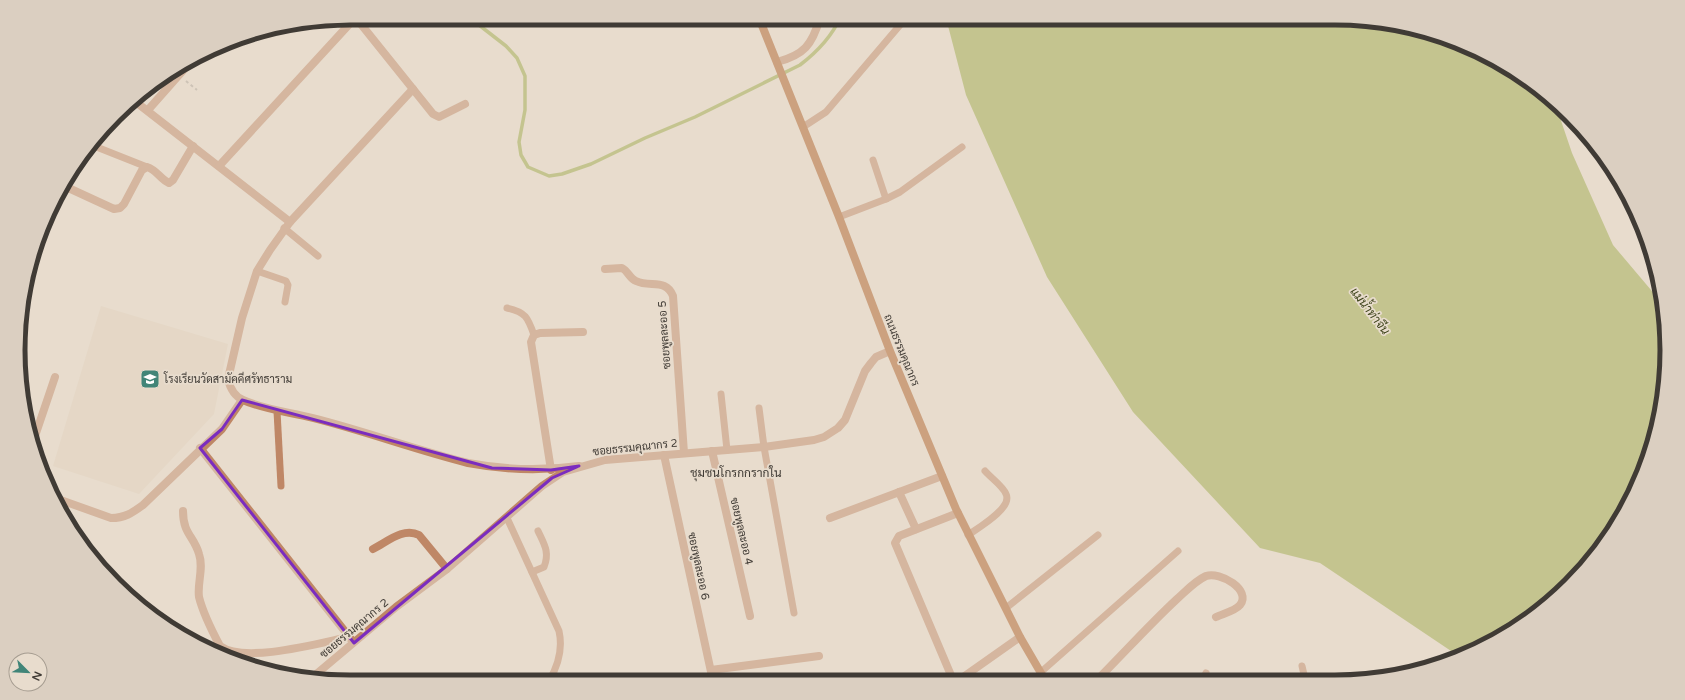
<svg xmlns="http://www.w3.org/2000/svg" width="1685" height="700" font-family="'Varela Round',Sarabun,sans-serif">
<rect width="100%" height="100%" fill="#e8dccd"/>
<path fill="#e2d1bc" d="M101 306 228 344 214 414 139 494 53 466Z"/>
<path fill="#9aa744" d="M946 18H1335L1441 36 1501 62 1554 100 1572 153 1613 245 1662 303 1666 328 1664 393 1649 456 1611 534 1554 600 1482 648 1457 655 1320 563 1260 548 1133 412 1047 277 966 95Z"/>
<g fill="none" stroke-linecap="round" stroke-linejoin="round">
<path stroke="#9aa744" stroke-width="3.5" d="M470 18 506 46 517 58 525 76V110L519 142 521 155 528 167 549 176 562 174 591 164 645 138 695 117 800 65C817 52 831 38 840 18"/>
<path stroke="#aea499" stroke-width="2" stroke-dasharray="3 3" stroke-linecap="butt" d="M186 81 197 90"/>
<g stroke="#bf8766" stroke-width="7">
<path d="M803 127 826 112 906 18"/>
<path d="M94 146 147 167"/>
<path d="M873 160 886 199"/>
<path d="M839 217 886 199 900 192 962 147"/>
<path d="M284 228 318 256"/>
<path d="M257 271 286 281 288 285 285 302"/>
<path d="M507 308C526 312 528 318 534 335"/>
<path d="M721 394 727 450"/>
<path d="M759 408 764 447 794 613"/>
<path d="M277 411 281 486"/>
<path d="M507 518 559 631C563 649 558 666 549 681"/>
<path d="M968 535C978 528 1013 508 1006 494 1003 486 991 478 985 471"/>
<path d="M532 572 544 567C550 552 544 544 538 531"/>
<path d="M1006 608 1098 535"/>
<path d="M1302 666 1305 679"/>
<path d="M1041 672 1178 551"/>
<path d="M1203 680 1206 673"/>
</g>
<g stroke="#bf8766" stroke-width="8">
<path d="M356 18 433 114 439 117 465 104"/>
<path d="M777 62C804 55 812 45 820 18"/>
<path d="M413 89 290 222 270 250 257 271 242 318 228 379C230 388 234 396 243 400 265 410 290 412 313 418 365 431 416 450 468 463 505 470 542 471 579 466"/>
<path d="M132 99 290 222"/>
<path d="M148 110 194 58"/>
<path d="M219 166 355 18"/>
<path d="M62 185 114 209 120 208 124 204 142 170 147 167C157 170 160 179 169 183L173 180 193 146"/>
<path d="M605 269 622 268C628 271 630 279 636 281 650 288 666 278 673 296L684 453"/>
<path d="M33 442 55 377"/>
<path d="M200 448 351 639"/>
<path d="M712 451 750 616"/>
<path d="M664 455 713 681"/>
<path d="M551 470 531 342 534 335 540 333 583 332"/>
<path d="M899 492 916 529"/>
<path d="M55 498 111 518C125 518 132 513 143 505L222 429 242 400"/>
<path d="M183 511C183 534 194 536 199 554 204 568 197 583 199 597 203 613 212 631 220 646 244 664 320 643 349 637"/>
<path d="M830 518 942 476"/>
<path d="M373 549C387 542 403 527 419 535L447 569"/>
<path d="M711 670 819 656"/>
<path d="M314 676 396 607 447 569 542 486 563 472 605 460 764 447 814 440 824 437 838 428 845 420 865 371 871 363 876 357 890 351"/>
<path d="M953 680 895 543 899 536 958 513"/>
<path d="M959 680 1020 637"/>
<path d="M1097 680C1124 653 1149 625 1177 599 1186 591 1195 581 1206 576 1220 571 1252 590 1240 605 1235 611 1222 614 1216 617"/>
</g>
<path stroke="#aa5a21" stroke-width="8" d="M759 18 839 217 890 351 956 509 1020 637 1045 680"/>
</g>
<path d="M0 0H1685V700H0ZM242 400 492 468 551 470 579 466 552 478 354 643 200 448 222 429Z" fill="#e8dccd" fill-opacity=".55" fill-rule="evenodd"/>
<path fill="none" stroke="#7b2cbf" stroke-width="3" stroke-linejoin="round" d="M242 400 492 468 551 470 579 466 552 478 354 643 200 448 222 429Z"/>
<defs>
<g id="school-square" transform="scale(1)"><rect x="-9" y="-9" width="18" height="18" rx="4" fill="#418578" stroke="#e8dccd"/><path d="M0-5L7-2L0 1L-7-2ZM-4 1L0 2.5L4 1V4Q0 6-4 4Z" fill="#fff"/></g>
</defs>
<g fill-rule="evenodd">
<use href="#school-square" x="150" y="379"/>
</g>
<g text-anchor="middle" stroke-width="3.5" stroke-linejoin="round" paint-order="stroke">
<g font-size="11" fill="#403b35" stroke="#e8dccd">
<text transform="translate(664 335) rotate(-94)" y="4">ซอยพูลละออ 5</text>
<text transform="translate(902 350) rotate(68)" y="4">ถนนธรรมคุณากร</text>
<text transform="translate(635 447) rotate(-6)" y="4">ซอยธรรมคุณากร 2</text>
<text transform="translate(742 531) rotate(77)" y="4">ซอยพูลละออ 4</text>
<text transform="translate(699 566) rotate(78)" y="4">ซอยพูลละออ 6</text>
<text transform="translate(354 628) rotate(-40)" y="4">ซอยธรรมคุณากร 2</text>
</g>
<g font-size="11" fill="#403b35" stroke="#e8dccd" text-anchor="start">
<text x="164" y="383">โรงเรียนวัดสามัคคีศรัทธาราม</text>
</g>
<g font-size="12" font-style="italic" fill="#3c4219" stroke="#e8dccd">
<text transform="translate(1370 311) rotate(52)" y="4">แม่น้ำท่าจีน</text>
</g>
<g font-size="12" fill="#403b35" stroke="#e8dccd">
<text x="736" y="477">ชุมชนโกรกกรากใน</text>
</g>
</g>
<path d="M0 0H1685V700H0ZM350 25H1335A325 325 0 0 1 1660 350V350A325 325 0 0 1 1335 675H350A325 325 0 0 1 25 350V350A325 325 0 0 1 350 25Z" fill="#dbcfc1" fill-rule="evenodd"/>
<path fill="none" stroke="#403b35" stroke-width="5" d="M350 25H1335A325 325 0 0 1 1660 350V350A325 325 0 0 1 1335 675H350A325 325 0 0 1 25 350V350A325 325 0 0 1 350 25Z"/>
<g transform="translate(28 672) rotate(114)"><circle r="19" fill="#e8dccd" stroke="#a59c90"/>
<path d="M0-3L7 15L0 10L-7 15Z" fill="#418578"/>
<text y="-6" font-size="11" font-weight="bold" text-anchor="middle" fill="#403b35">N</text>
</g>
</svg>
